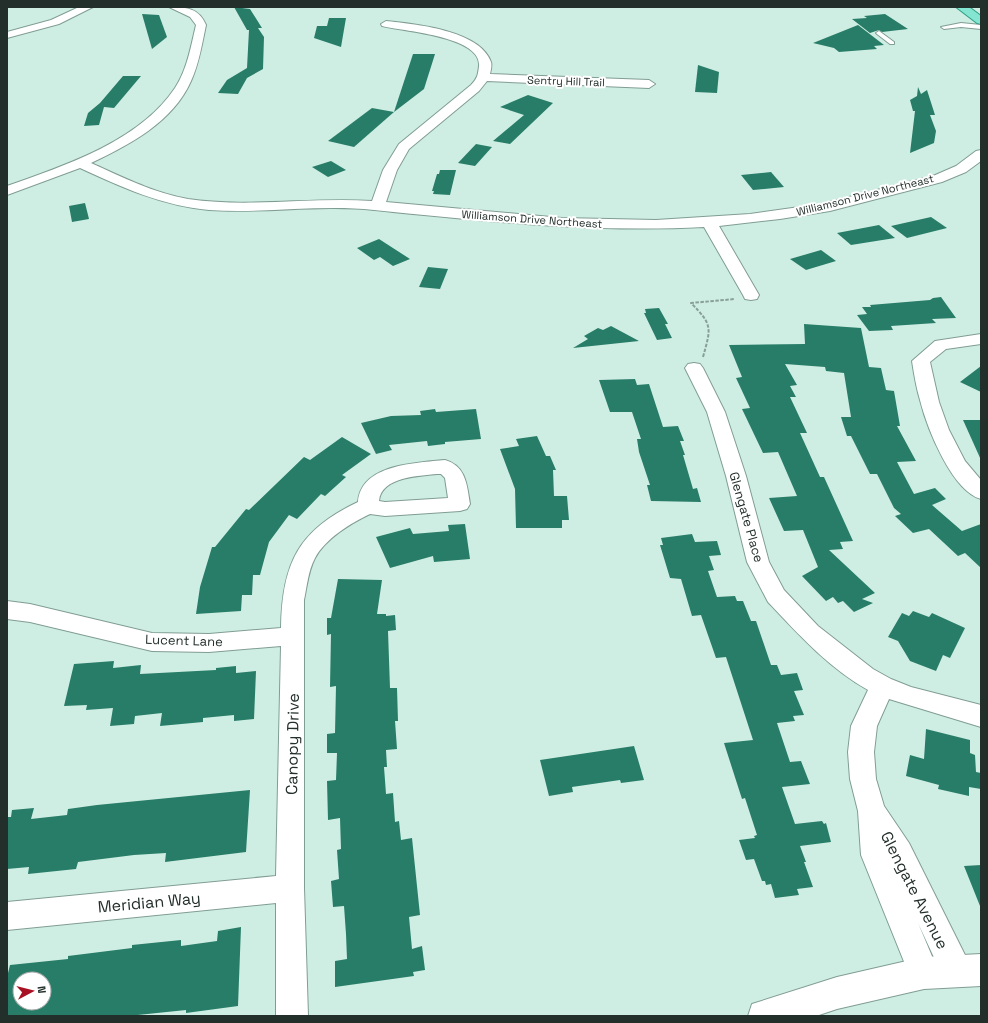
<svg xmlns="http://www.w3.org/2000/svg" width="988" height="1023" font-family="'Space Grotesk',sans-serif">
<rect width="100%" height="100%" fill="#cfeee3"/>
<g fill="#287d68" fill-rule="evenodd">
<path d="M234 7 250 9 262 28H258L264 37 263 69 247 78 238 94 218 93 227 80 247 68 249 30H247Z"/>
<path d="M142 14 159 15 167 37 152 49Z"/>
<path d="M885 14 908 29 882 32 879 30 870 33 852 19 867 18 864 16Z"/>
<path d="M329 18H346L341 47 314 38 317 26H327Z"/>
<path d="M858 25 884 45 874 46 877 49 839 52 834 48 813 43Z"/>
<path d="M413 54H435L424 89 394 112Z"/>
<path d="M698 65 719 72 717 93 695 92Z"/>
<path d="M123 76H141L114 108 104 107 99 125 84 126 88 113 100 103Z"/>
<path d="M918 87 921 94 927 90 935 115H930L936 131 934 143 910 153 915 111H913L910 100 917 96Z"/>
<path d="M528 95 553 103 510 144 493 141 524 115 500 107Z"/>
<path d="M372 108 394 112 354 147 328 141Z"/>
<path d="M476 144 492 147 475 166 458 163Z"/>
<path d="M331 161 346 170 328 177 312 167Z"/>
<path d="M440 170H456L450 195 433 194 434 191H432L437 174H439Z"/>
<path d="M771 172 784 187 753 190 741 175Z"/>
<path d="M85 203 89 219 72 222 69 206Z"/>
<path d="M931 217 947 228 907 238 891 226Z"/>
<path d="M879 225 895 238 851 245 837 233Z"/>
<path d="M379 239 410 259 393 266 380 257 374 260 357 248Z"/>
<path d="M821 250 836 261 806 270 790 259Z"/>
<path d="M428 267 448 269 440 289 419 287Z"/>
<path d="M941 297 956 318 932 319 936 323 891 326 893 330 869 331 857 315 867 314 862 307H871L870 305 930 300 933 298Z"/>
<path d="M659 308 668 324H665L672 338 657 340 644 313H646L645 309Z"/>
<path d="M804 324 861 328 869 367 881 368 886 390 894 391 900 426H897L916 461 897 462 914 494 935 488 946 499 932 505 962 531 981 524V568L965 553 958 556 929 529 913 533 895 516 901 514 894 508 877 474H870L851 436H847L841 417H851L844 373 826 371 825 367 785 364 797 385 790 386 796 397H790L807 433H800L820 477H824L853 541 840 542 843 549 829 550 875 593 862 599 873 603 854 612 843 601 838 603 833 597 826 601 802 576 818 567 803 530 784 531 769 498 797 496 778 452 763 453 742 409 750 408 736 378 742 377 729 345 805 344Z"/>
<path d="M611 326 639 341 573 348 588 339 584 336 598 328 603 330Z"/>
<path d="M981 366V392L960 382Z"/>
<path d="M635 379 637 385 649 384 663 427 678 426 684 441H680L685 455H683L693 489 697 488 701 502 651 501 647 485H650L639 452 637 439H641L632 412H610L599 380Z"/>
<path d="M435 409 436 412 476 409 481 439 445 442V444L428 446 427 441 389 445 392 450 376 454 361 423 391 416 421 415 420 411Z"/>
<path d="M963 420H981V460Z"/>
<path d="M537 436 546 456H550L556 470H553L554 496H567L569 520H562V528H516L515 489 500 449 519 446 516 439Z"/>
<path d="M342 437 371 454 342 475 346 477 325 496 321 494 297 519 289 515 269 542 260 575H253L252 595H242L241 611 196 614 200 587 212 547H215L246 509 249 510 304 457 310 460Z"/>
<path d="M465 524 470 559 434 562 433 556 390 568 376 537 410 528 413 534 449 531 448 525Z"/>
<path d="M692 534 695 542 717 541 721 555 709 556 714 570 708 571 717 597 735 596 737 601H743L751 621H756L771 665H777L781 675 797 673 803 690 794 691 804 715 793 716 795 721 777 723 790 762 801 761 810 784 782 787 795 824 822 821 824 824 826 823 831 842 800 846 806 862H804L813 887 797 889 799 895 775 898 771 884 766 885 765 881H762L754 859 746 860 739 840 755 838 754 836 757 835 745 798 742 799 724 743 753 740 726 657 716 658 701 615 692 616 681 579 670 578 660 545H663L661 538Z"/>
<path d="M338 579 382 580 377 614H386V616L395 615 396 630 388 631 390 688H397L398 721H395L397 749 386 750 387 767H384L386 794 393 793 395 822 399 821 401 840 412 838 420 915 409 917 412 949 422 946 425 970 413 972 414 976 335 987V961L347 959 346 934 344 906 333 907 331 881 339 879 337 850 341 849 340 818 328 820 327 781 336 780 337 753H327V734L335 733 336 686 330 687 331 634 327 635V618H331Z"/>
<path d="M913 611 929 617 932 613 965 628 950 658 943 655 936 671 910 661 898 641 888 637 902 613 909 616Z"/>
<path d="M114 661 113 668 141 665 140 674 216 670V668L236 666V673L256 671 254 719 234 721V715L203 718V722L160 726 162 713 135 716 134 724 110 726 113 708 86 710 87 705 64 706 74 664Z"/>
<path d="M926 729 970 740V753L975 755 976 772 981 773V789L969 787V796L938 789 939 785 906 776 910 755 924 759Z"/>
<path d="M634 746 644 780 621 783 620 780 572 787 573 792 549 796 540 760Z"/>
<path d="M250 790 246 852 165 862 166 853 134 855 78 862 76 869 28 874 29 867 7 869V817H11L12 810 34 808 31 819 67 815 68 809 97 805Z"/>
<path d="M981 865V906H980L964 866Z"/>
<path d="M241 927 238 1006 186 1013V1010L128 1016H7V977L10 965 68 959V956L132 948V945L181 940V946L217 941 218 931ZM20 979H44V1003H20Z"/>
</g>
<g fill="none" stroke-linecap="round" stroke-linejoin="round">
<g stroke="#809d93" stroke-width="2">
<g id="service">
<path d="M961 23 981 25V29L961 27 944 29 941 27Z"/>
<path d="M879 31 894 42V44H890L877 34 876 33Z"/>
</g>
</g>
<g stroke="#809d93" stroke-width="2">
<g id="minor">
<path d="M79 7H93L59 24 7 38V32L51 20Z"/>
<path d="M169 7C186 7 199 8 206 25 202 44 199 64 191 81 173 122 129 145 91 163 122 177 154 193 188 199 248 208 311 197 372 201L383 170 399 144 471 85C477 79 478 75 479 66 482 36 401 31 382 26L381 24 386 21C414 24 480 30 491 62 492 65 491 70 490 74L649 80 655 84 649 88 487 81 479 91 409 149 397 170 386 202 562 218 656 220 750 214 821 204 933 176 956 166 976 151 981 150V161L966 172 942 182 830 211 780 219 719 226 759 295 757 299 751 300 745 299 743 295 704 227C593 233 484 221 374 210 319 204 264 214 209 210 163 206 121 187 80 168L7 195V186C64 166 140 141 175 88 187 70 191 46 196 25L190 17Z"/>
<path d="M981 334V344L946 349 930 362 939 402 949 430 965 461 981 480V499C952 491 927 428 920 400 916 387 914 374 912 361L935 341Z"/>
<path d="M694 363 700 364 703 368 725 412 746 476 769 562 784 590 818 626 873 669 891 679 911 687 981 705V727L889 699 877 726 874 752 876 779 884 806 909 843 967 959 971 970 967 981 956 985 945 981 918 923 939 973 935 984 924 988 913 984 861 855 858 811 850 779 848 752 851 726 868 690C829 668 798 634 768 602L747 562 726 476 707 412 685 368 688 364Z"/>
<path d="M445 460C466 466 467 485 470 504L467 509 460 511 385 516 370 514C351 523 325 539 315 558 308 571 307 586 304 600V888L308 1016H276V903L7 930V902L276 876 281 646 209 652 152 651 30 622 7 619V601L30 604 152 633 209 634 281 628C282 564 298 530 358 502 361 464 416 463 445 460ZM437 474H441L445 478 448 498 385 502 379 501C381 477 418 476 437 474Z"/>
</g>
</g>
<g stroke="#809d93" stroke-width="2">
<path id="tertiary" d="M981 954V986L924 989 837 1009 816 1016H748L752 1004 837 977 924 957Z"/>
</g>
<g stroke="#2d9b82" stroke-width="2">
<path id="primary" d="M956 7H969L981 16V24L977 23Z"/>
</g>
<path stroke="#89a098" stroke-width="2" stroke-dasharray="3.5 1.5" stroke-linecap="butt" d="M703 357C711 328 713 325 691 303L735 299"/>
<use href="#service" fill="#fff" fill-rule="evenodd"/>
<use href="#minor" fill="#fff" fill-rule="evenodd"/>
<use href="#tertiary" fill="#fff" fill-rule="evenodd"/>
<use href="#primary" fill="#84e6d0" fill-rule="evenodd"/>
</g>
<g text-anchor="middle" stroke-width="4" stroke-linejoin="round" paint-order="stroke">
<g font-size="11" fill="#232f2b" stroke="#fff">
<text transform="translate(566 81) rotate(2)" y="4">Sentry Hill Trail</text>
<text transform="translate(865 195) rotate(-14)" y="4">Williamson Drive Northeast</text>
<text transform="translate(532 219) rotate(4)" y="4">Williamson Drive Northeast</text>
</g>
<g font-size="13" fill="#232f2b" stroke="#fff">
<text transform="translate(747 517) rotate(74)" y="5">Glengate Place</text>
<text transform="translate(184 640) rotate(2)" y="5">Lucent Lane</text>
</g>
<g font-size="16" fill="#232f2b" stroke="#fff">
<text transform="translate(292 744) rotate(-89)" y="6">Canopy Drive</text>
<text transform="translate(915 890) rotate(63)" y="6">Glengate Avenue</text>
<text transform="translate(149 902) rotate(-5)" y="6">Meridian Way</text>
</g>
</g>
<rect width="988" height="1023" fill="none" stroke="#232f2b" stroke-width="16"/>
<g transform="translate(32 991) rotate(83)"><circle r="19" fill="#ffffff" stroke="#a7acaa"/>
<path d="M0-3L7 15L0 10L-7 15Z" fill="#a81124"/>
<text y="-6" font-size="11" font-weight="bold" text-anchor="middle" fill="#232f2b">N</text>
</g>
</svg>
